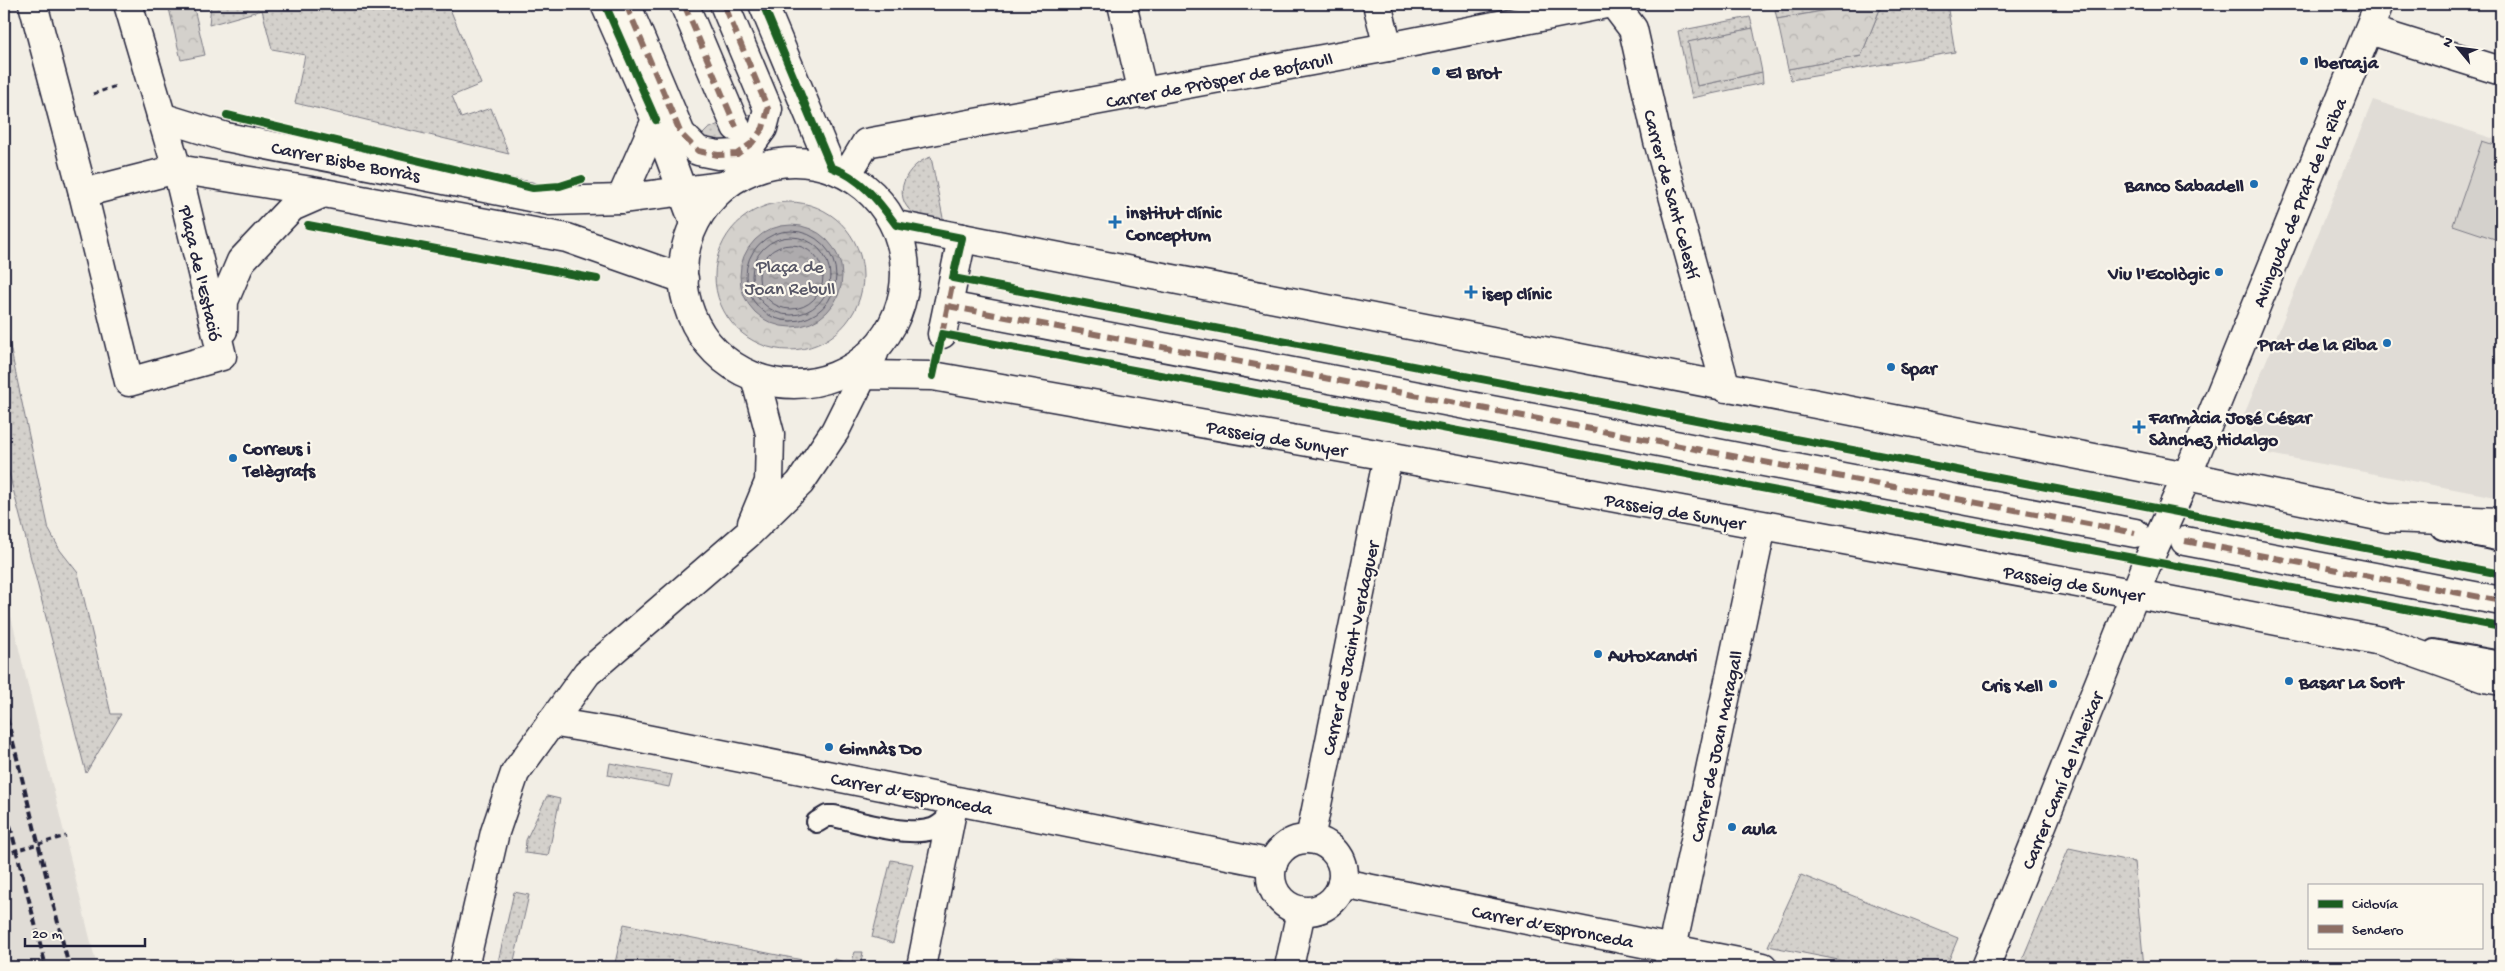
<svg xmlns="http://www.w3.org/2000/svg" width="2505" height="971" font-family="'Gochi Hand',sans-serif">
<defs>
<pattern id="grass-dots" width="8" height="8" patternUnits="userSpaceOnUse" patternTransform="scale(1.25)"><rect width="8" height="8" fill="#d4d1cc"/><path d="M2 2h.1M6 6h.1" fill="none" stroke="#b6b3b0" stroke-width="1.8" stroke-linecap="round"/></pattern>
<pattern id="forest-crowns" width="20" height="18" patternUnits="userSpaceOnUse" patternTransform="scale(1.25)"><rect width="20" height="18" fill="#d4d1cc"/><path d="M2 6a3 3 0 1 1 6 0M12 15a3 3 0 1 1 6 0" fill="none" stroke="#b6b3b0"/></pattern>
<pattern id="water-ripples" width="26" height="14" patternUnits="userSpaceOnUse" patternTransform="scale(1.25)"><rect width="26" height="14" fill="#aeabad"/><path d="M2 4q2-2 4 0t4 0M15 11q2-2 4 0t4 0" fill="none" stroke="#8d8b8e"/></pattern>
</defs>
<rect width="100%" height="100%" fill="#f2eee5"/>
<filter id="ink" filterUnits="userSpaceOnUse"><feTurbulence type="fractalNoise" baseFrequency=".02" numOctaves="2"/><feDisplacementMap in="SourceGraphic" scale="10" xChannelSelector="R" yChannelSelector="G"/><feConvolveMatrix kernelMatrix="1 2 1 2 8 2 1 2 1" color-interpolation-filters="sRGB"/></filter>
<g filter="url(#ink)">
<g fill="#e0dcd6">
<path d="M2373 100 2501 141V498L2264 453 2244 415Z"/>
<path d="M4 588 97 967H4Z"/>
</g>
<g fill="url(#grass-dots)" stroke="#7b7a84">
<path d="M211 4H414L417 9 432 4H448L481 84 452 96 461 118 491 108 509 154 295 103 305 55 272 49 262 10 209 25Z"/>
<path d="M1809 4H1862L1777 19 1775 10Z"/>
<path d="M1882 4H1947L1955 52 1791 80 1788 69 1861 56Z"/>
<path d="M1750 17 1753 28 1689 42 1698 86 1762 72 1763 83 1692 98 1678 31Z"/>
<path d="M768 109 752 143 691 146 708 129 721 123Z"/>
<path d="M931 157 944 223C934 221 922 220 914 214 890 196 906 164 931 157Z"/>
<path d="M4 318 49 530 60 550 78 573 111 714H121L86 773 4 454Z"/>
<path d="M610 763 672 775 669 787 608 775Z"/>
<path d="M547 796 560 799 548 856 525 853 526 840Z"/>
<path d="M2069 848 2134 862 2144 967H2019Z"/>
<path d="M891 860 913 864 893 943 872 937Z"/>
<path d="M1801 875 1958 938 1946 967H1874L1768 946Z"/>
<path d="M514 892 529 895 513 965 498 962Z"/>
<path d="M624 924 832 966 834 959 851 964 855 952H863L860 967H614Z"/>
<path d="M1052 959 1081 961 1099 967H1049Z"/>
</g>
<g fill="url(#forest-crowns)" stroke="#7b7a84">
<path d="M168 4H193L205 55 181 60Z"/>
<path d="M1862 4H1882L1861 56 1788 69 1777 19Z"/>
<path d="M1753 28 1762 72 1697 86 1688 42Z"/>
<circle cx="789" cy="276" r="74"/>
</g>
<path fill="#d4d1cc" stroke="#7b7a84" d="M2482 141 2501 147V241L2453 225Z"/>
<circle fill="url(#water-ripples)" stroke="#76747f" cx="791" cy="276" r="51"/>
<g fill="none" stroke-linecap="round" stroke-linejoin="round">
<g stroke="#5a5969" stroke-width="1">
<circle cx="791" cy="276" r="45"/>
<circle cx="791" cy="276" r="39"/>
<circle cx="791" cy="277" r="32"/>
</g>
<g stroke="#22223b" stroke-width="24">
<g id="service">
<path d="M2442 529 2501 541"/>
<path d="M2434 650 2501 662"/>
<path d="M817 822 827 816H834C859 822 908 837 932 829 939 827 945 821 951 816"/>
</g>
</g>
<g stroke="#22223b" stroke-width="31">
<g id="pedestrian">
<path d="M626 4 681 134 698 151 718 155 737 154 752 143 763 128 768 109 724 4"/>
<path d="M684 4 736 127"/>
<path d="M948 306 2135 533"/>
<path d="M942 334 962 238"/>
<path d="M2185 541 2501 601"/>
</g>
</g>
<g stroke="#22223b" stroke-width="31">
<g id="minor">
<path d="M33 4 83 193 177 169 128 4"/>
<path d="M1122 4 1143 93"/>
<path d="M1377 4 1388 47"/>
<path d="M1614 4 1633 29 1658 141 1726 388"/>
<path d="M2369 30 2501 71"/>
<path d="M161 117 226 137 550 201 621 199 723 186"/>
<path d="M848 173 866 143 1388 47 1606 4"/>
<path d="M83 193 129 382 222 356 177 169 324 193 567 238 684 279"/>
<path d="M621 199 656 120"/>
<path d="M896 225 962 238"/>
<path d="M223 330 224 301 241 261 292 207 324 193"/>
<path d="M843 375H863L874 353"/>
<path d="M551 722 611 732 1273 864"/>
<path d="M1310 839 1388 456"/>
<circle cx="1307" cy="875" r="36"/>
<path d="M1342 883 1763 967"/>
<path d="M921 967 954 801"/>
<path d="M1289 967 1301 911"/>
<path d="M1668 967 1762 526"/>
<path d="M1985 967 2149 559 2187 476 2379 4"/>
</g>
</g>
<g stroke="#22223b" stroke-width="31">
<g id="tertiary">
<path d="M605 4 656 120 693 220"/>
<path d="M763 4 831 167"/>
<circle cx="794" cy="273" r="111"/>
<path d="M962 238 2187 476 2387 518 2501 522"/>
<path d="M752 523 769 482 770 434 755 377"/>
<path d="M464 967 495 832 515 773 587 673 748 534 800 483 835 431 863 375 933 376 1388 456 2137 594 2381 641 2485 678 2501 681"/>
</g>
</g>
<g stroke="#22223b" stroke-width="3" stroke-dasharray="5 4" stroke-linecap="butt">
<path d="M93 94 116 86"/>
<path d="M4 854 66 836"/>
</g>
<use href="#service" stroke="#fbf7ec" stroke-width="20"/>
<use href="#pedestrian" stroke="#fbf7ec" stroke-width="28"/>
<use href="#minor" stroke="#fbf7ec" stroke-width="28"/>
<use href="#tertiary" stroke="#fbf7ec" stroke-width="28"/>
<g stroke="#22223b" stroke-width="4" stroke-dasharray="8 4" stroke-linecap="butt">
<path d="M4 706 69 967"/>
<path d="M4 802 46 967"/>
</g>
<g stroke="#8d6e63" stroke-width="6" stroke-dasharray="12 6" stroke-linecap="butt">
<path d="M626 4 681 134 698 151 718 155 737 154 752 143 763 128 768 109 724 4"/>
<path d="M684 4 736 127"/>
<path d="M948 306 2135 533"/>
<path d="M942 334 954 275"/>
<path d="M2185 541 2501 601"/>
</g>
<g stroke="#fbf7ec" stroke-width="11">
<g id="cycleway">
<path d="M605 4 656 120"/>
<path d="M763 4 831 167C861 178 877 199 896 225L962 238 953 278 2501 574"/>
<path d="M227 115 533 188 560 186 582 179"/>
<path d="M308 225 597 279"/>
<path d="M933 376 942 334 2501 627"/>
</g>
</g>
<use href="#cycleway" stroke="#1b5e20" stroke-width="8"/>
</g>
</g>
<g fill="#1f6fb2" stroke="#fbf7ec" stroke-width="2">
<circle cx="2304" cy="61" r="5"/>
<circle cx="1436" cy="71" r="5"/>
<circle cx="2254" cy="184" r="5"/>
<path d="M1112.5 214.5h5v5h5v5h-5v5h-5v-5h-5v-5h5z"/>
<circle cx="2219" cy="272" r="5"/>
<path d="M1468.5 284.5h5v5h5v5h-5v5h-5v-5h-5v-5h5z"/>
<circle cx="2387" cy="343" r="5"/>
<circle cx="1891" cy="367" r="5"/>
<path d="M2136.5 419.5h5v5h5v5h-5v5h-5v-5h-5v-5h5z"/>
<circle cx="233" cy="458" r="5"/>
<circle cx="1598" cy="654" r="5"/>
<circle cx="2289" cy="681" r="5"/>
<circle cx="2053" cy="684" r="5"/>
<circle cx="829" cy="747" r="5"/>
<circle cx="1732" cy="827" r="5"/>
</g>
<g text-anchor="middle" stroke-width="4.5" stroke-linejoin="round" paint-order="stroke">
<g font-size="19" font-weight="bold" fill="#22223b" stroke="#fbf7ec" text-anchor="start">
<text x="2314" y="68">Ibercaja</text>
<text x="1446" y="78">El Brot</text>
<text x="2244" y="191" text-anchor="end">Banco Sabadell</text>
<text x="1126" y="218">institut clínic<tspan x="1126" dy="22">Conceptum</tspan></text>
<text x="2209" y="279" text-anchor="end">Viu l'Ecològic</text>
<text x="1482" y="299">isep clínic</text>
<text x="2377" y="350" text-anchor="end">Prat de la Riba</text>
<text x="1901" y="374">Spar</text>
<text x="2149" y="423">Farmàcia José César<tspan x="2149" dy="22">Sànchez Hidalgo</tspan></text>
<text x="243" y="454">Correus i<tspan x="243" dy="22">Telègrafs</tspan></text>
<text x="1608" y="661">Autoxandri</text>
<text x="2299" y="688">Basar La Sort</text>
<text x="2043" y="691" text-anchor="end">Cris Xell</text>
<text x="839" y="754">Gimnàs Do</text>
<text x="1742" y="834">aula</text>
</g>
<g font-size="19" fill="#22223b" stroke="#fbf7ec">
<text transform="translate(1219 79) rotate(-11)" y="7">Carrer de Pròsper de Bofarull</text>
<text transform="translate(346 160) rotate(11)" y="7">Carrer Bisbe Borràs</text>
<text transform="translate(1673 194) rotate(75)" y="7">Carrer de Sant Celestí</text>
<text transform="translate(2298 202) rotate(-68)" y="7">Avinguda de Prat de la Riba</text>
<text transform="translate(202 273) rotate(77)" y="7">Plaça de l'Estació</text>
<text transform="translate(1277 437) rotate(10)" y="7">Passeig de Sunyer</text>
<text transform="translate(1675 510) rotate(10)" y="7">Passeig de Sunyer</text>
<text transform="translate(2074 582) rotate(10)" y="7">Passeig de Sunyer</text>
<text transform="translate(1349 648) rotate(-78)" y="7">Carrer de Jacint Verdaguer</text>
<text transform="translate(1715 746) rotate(-78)" y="7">Carrer de Joan Maragall</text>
<text transform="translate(2061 780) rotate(-68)" y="7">Carrer Camí de l'Aleixar</text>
<text transform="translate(912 792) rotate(11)" y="7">Carrer d’Espronceda</text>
<text transform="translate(1553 925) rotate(11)" y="7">Carrer d’Espronceda</text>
</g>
<g font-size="19" fill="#575766" stroke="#fbf7ec">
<text x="790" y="272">Plaça de<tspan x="790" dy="22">Joan Rebull</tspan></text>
</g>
</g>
<rect width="2505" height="971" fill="none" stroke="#fbf7ec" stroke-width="20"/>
<rect x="10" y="10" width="2485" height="951" fill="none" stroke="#22223b" stroke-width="2" filter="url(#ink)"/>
<rect x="2308" y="884" width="175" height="65" fill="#fbf7ec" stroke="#a4a2a5"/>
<rect x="2318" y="900" width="25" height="8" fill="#1b5e20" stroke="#a4a2a5"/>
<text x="2352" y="908" font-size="15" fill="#22223b">Ciclovía</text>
<rect x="2318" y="925" width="25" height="8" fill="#8d6e63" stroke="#a4a2a5"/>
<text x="2352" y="934" font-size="15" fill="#22223b">Sendero</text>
<g transform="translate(2458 48) rotate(299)" stroke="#fbf7ec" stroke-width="4" paint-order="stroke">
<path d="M0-4L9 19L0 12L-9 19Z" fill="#22223b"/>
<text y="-8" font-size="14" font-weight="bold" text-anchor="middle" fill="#22223b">N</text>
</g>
<path d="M25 938v8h120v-8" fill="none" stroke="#22223b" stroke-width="2.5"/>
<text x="32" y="938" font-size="15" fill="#22223b" stroke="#fbf7ec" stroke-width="4" paint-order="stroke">20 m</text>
</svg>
